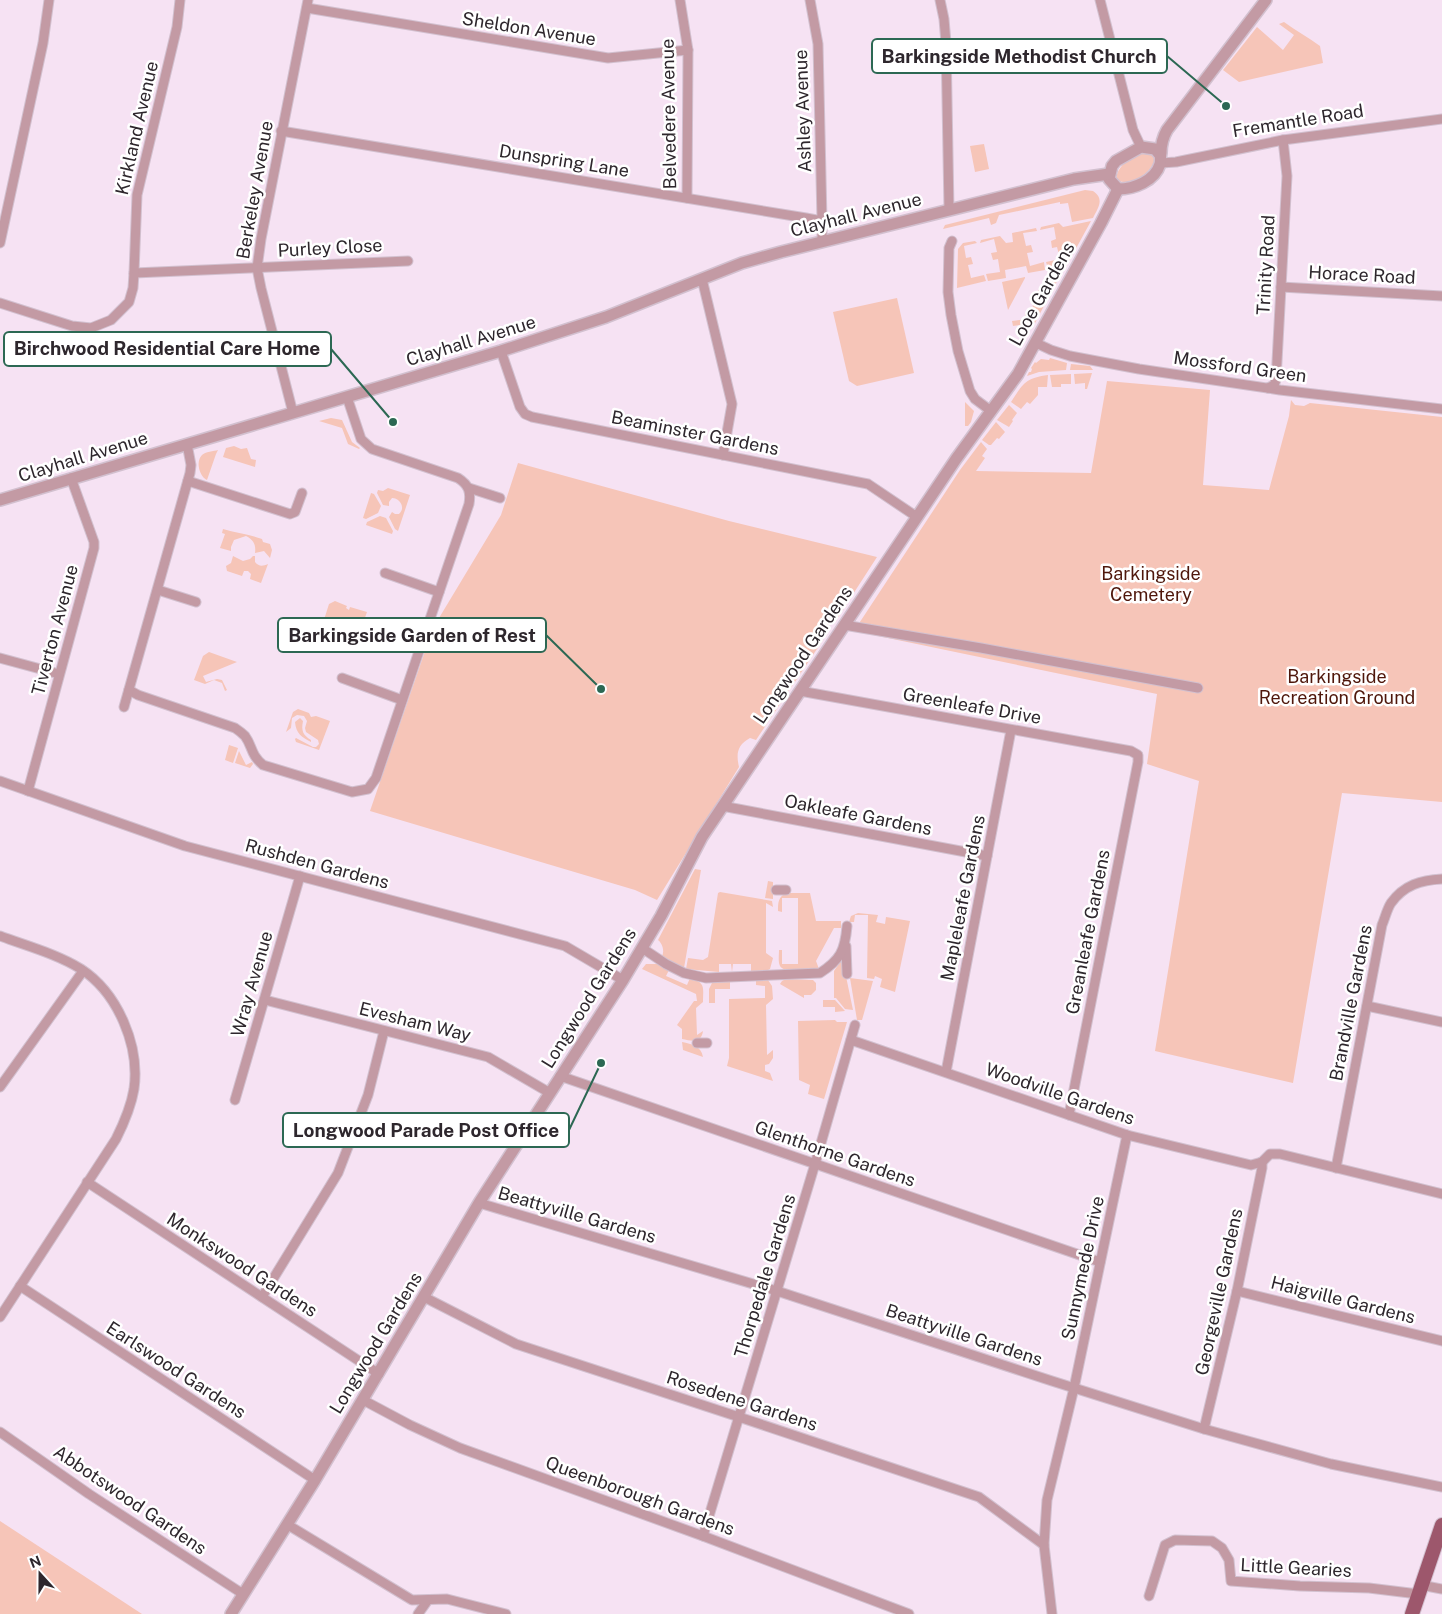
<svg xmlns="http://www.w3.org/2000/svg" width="1442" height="1614" font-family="'Public Sans',sans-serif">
<rect width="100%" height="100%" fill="#f6e2f3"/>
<g fill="#f6c5b8">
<path d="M1284 22C1296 31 1308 37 1320 46L1323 63 1239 82 1223 70 1257 27 1283 50 1294 35 1279 24Z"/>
<path d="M984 144 989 169 975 172 970 146Z"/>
<path d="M1144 153 1151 154 1155 160C1150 173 1130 189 1116 179 1118 164 1131 157 1144 153Z"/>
<path d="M1085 190 1093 191C1105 199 1098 208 1093 218L1072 222 1068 203 1060 204V202L999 215 996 223 991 225 989 218 943 229 945 225Z"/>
<path d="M1091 221 1067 265 1048 268 1046 262 1060 259 1057 247 1052 248 1051 241 1056 239 1054 227 1040 230 1041 227 1059 223 1063 227Z"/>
<path d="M1036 228 1037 231 1023 233 1026 246 1031 245 1033 252 1027 253 1030 266 1044 262 1045 270 1028 273 1026 266 1005 270 1006 278 988 281 986 274 1000 272 998 259 993 260 991 253 997 252 994 239 980 243 981 240 1000 236 1006 243 1013 242 1012 233Z"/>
<path d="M975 241 977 243 964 246 966 258 971 257 973 264 968 265 971 278 984 275 986 281 957 288 958 249 963 243Z"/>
<path d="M1064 268 1035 323 1013 326 1012 321 1026 319 1025 314 1030 312 1029 308 1033 307 1032 302 1036 301V297L1039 296 1038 290 1043 289 1042 285 1045 284 1044 279 1049 278 1048 272Z"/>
<path d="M1025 277V278L1008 310 1002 282Z"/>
<path d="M897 298 914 373 857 386 849 381 833 312Z"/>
<path d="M1050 358 1067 363 1066 370 1039 372 1027 376 1029 372H1031L1032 369 1031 368 1035 362 1036 363 1041 359 1049 360Z"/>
<path d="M1071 364 1090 366 1093 370H1070Z"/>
<path d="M1092 373 1087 389H1085V383L1075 384 1074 374Z"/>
<path d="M1071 374V384H1061V387H1052L1050 375Z"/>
<path d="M1048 375 1047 387H1038V395L1030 404 1027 402 1021 409 1011 402C1023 384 1025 378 1048 375Z"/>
<path d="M1107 381 1210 390 1203 485 1269 490 1289 416 1291 400 1295 405 1304 406 1310 403 1442 417V802L1342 793 1293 1083 1155 1051 1199 781 1147 764 1157 694 854 631 960 470 981 442 987 449 982 456 985 458 976 471 1091 473Z"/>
<path d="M965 402 974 411 971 422 968 426H965Z"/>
<path d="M1009 405 1017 413 1012 420 1013 421 1009 427 997 420Z"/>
<path d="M331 418 342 420 352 442 360 448 359 449 348 444 342 428 319 421Z"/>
<path d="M996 422 1005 432 999 439 997 438 991 445H989L982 440Z"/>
<path d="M234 446 241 449 247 448 251 459 256 460 255 467 223 457 226 448Z"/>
<path d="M218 450 216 454 207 480C200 477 195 462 202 455 205 452 214 451 218 450Z"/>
<path d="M518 463 729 521 877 557 835 622C827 623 823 629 821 637L823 640 756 740 750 738C737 745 736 754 739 767L657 900 635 890 370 811 433 628 501 515Z"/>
<path d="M388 488 410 495 398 531 395 529 389 517 392 512 395 514H399C406 508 400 498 392 498L389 502V506L383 505 377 493 378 490 383 491Z"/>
<path d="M371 493 374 494 381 506 378 513 366 519 363 518Z"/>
<path d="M380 516 386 518 393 531 392 534 366 525 367 522Z"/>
<path d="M223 529C236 533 248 534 262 539L263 542 270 544 272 550 270 558 264 551 255 553C256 545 254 540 246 536L234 540 231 547V551L220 548 225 534 222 533Z"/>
<path d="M233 556 243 561 250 559 253 556H255V562C259 567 263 566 268 564L261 583 250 579 251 574 248 571H244L242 576 227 571 226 566 231 563Z"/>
<path d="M335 601 347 606 346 608 349 610 350 607 367 612 356 643 352 641 356 639 357 631 354 630 348 635V640L325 631 332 627 331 624 323 628 322 626 329 604Z"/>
<path d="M209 652 237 662 203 676 206 682 217 679 222 680 227 690 225 691 222 683 214 680 205 684 194 680 203 656Z"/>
<path d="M298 709 309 713 311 717 316 716 330 721 319 750 296 742 295 739 296 738 313 747H316L319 744 318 740 306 732 305 728 307 721 304 716 297 715 292 718 291 728 286 732 293 712Z"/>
<path d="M300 718 303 721C301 731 303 735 311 740V742C302 737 296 734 295 722Z"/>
<path d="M229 745 238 748 233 763 225 760Z"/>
<path d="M239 751 246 765 252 762 253 764 250 768 235 763Z"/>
<path d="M695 869 701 870 684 968 662 956C665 951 662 943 658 940Z"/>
<path d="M768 881 773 882V899L765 898Z"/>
<path d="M720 892 772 901 773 907 766 903V953L773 958 770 969 766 971H751V964H733L732 972 731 964H719V972L686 969 688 958 703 960 708 957 718 893Z"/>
<path d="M787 893H810L816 921H841V928H834L816 961 819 969C810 970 784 974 780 966 778 962 779 955 779 950H782V964H798V898H782V912L778 911C778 903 778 896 787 893Z"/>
<path d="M858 913 878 915 876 922 885 924 886 917 910 921 895 992 880 987 882 979 875 976 874 979 867 978 868 915H855L854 922H849L851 916Z"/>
<path d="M841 961 843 962 853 1010 845 1009 836 998H834V971Z"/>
<path d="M646 964H659L669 970 666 976 687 985 690 978C706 983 703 987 703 1002L696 1008 697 1035 703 1031C701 1044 692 1041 682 1039V1029L677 1025 694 1001H697L696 994 642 969Z"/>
<path d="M850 978 873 981 862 1020H857Z"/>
<path d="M756 979 768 980 772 986 773 999 766 1005 767 1055 773 1050V1058L769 1064 765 1065V1071L770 1073 773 1081 727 1066 729 1058V999L765 998V986L756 985Z"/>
<path d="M786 979 813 980 816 983V990L811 995H804V998L780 984 782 981Z"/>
<path d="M730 980V989H715V1003H709V989L713 981Z"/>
<path d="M823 1000H835L845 1011 835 1012V1007H823Z"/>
<path d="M835 1020 837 1022H847L824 1099 808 1094 810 1085 799 1080 798 1021Z"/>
<path d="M682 1042C692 1044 701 1046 703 1057L683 1050Z"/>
<path d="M0 1521 142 1614H0Z"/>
</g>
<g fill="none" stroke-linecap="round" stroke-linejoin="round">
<g stroke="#d2c0cf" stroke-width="11">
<g id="minor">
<path d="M680 0 688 50 687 198"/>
<path d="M810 0 818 44 822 221"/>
<path d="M940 0 944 19 946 43 949 210"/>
<path d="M1100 0 1133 130 1141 147"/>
<path d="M307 8 608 58 688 50"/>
<path d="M281 131 806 218 822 221V242"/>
<path d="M1161 163 1176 162 1283 140 1442 119"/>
<path d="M952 241 949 248 948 292 951 315 958 351 970 391 975 399 991 411"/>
<path d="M0 243 43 43 49 0"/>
<path d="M134 273 408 261"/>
<path d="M702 279 732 404 723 455"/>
<path d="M1281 287 1442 296"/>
<path d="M0 303 72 326 91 328 111 320 129 302 133 288 134 273 137 195 177 27 180 0"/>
<path d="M1036 343 1051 350 1070 356 1139 369 1280 390 1442 409"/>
<path d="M501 351 520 407 525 414 532 417 868 484 917 517"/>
<path d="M1268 388 1274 385 1276 380 1287 176 1283 140"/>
<path d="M293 413 261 288 257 268 261 239 308 0"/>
<path d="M188 481 290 514 295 512 302 493"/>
<path d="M469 488 500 498"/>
<path d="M385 573 439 592"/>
<path d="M158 590 196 602"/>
<path d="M844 625 981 648 1198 688"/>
<path d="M0 658 59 674"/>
<path d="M342 678 402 700"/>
<path d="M129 690 138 695 235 728C238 730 242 733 245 736 253 747 250 754 263 765L352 792 368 789 376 778 469 504C471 492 469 485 458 478L372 449 361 439 347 397"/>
<path d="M800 691 1131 751 1138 755V762L1069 1115"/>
<path d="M124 707 190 473 191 465 187 444"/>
<path d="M0 781 185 846 565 946 623 980"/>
<path d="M28 791 94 548V542L71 478"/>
<path d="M722 806 987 856"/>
<path d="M776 890H786"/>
<path d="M0 936C27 946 57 954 81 969 118 993 140 1046 134 1089 131 1107 124 1123 116 1139L0 1317"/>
<path d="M846 946 847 974"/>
<path d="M642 948 666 964 684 973 706 978 820 973C840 960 845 951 847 926"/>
<path d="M265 1000 488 1057 550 1093"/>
<path d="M1367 1006 1442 1022"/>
<path d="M851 1040 1127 1135 1251 1165 1262 1162"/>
<path d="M697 1043H707"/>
<path d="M946 1072 1011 730"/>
<path d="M560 1076 1100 1262"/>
<path d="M0 1087 83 971"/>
<path d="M235 1100 300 876"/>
<path d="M1262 1162 1270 1154H1280L1442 1194"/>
<path d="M1336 1168 1382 925C1385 918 1387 909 1391 903 1404 885 1421 880 1442 879"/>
<path d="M87 1182 379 1374"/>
<path d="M479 1203 777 1291 1052 1381 1204 1429 1331 1464 1442 1487"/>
<path d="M20 1286 315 1480"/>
<path d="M1237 1291 1442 1341"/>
<path d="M262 1297 338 1173 368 1095 384 1031"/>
<path d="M424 1297 516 1344 739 1417 979 1497 1044 1545"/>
<path d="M363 1400 410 1425 460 1448 703 1536 909 1614"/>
<path d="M1204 1429 1237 1291 1262 1168V1162"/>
<path d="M0 1432 89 1494 243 1594"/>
<path d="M288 1525 412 1600 447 1599 506 1614"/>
<path d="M703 1536 815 1164 855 1025"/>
<path d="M1421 1585 1442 1589"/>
<path d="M1149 1596 1165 1545 1175 1540 1212 1541 1222 1548 1229 1560 1231 1581 1300 1586 1369 1588 1418 1594"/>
<path d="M418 1614 428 1600"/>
<path d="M1052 1614 1044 1545 1047 1500 1074 1388 1127 1135"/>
</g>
</g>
<g stroke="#d2c0cf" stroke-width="14">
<g id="tertiary">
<path d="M1160 155 1155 149 1141 147 1116 161 1112 166 1109 179 1118 189C1134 189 1155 181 1160 164 1161 161 1160 156 1161 153 1161 144 1163 137 1167 130L1266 0"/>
<path d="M0 500 501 351 606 317 742 263 781 252 1074 179 1109 174"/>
<path d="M231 1614 315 1480 479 1203 623 980 661 916 702 837 956 459 1018 374 1101 223 1118 189"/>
</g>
</g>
<g stroke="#d2c0cf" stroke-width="16">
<path id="primary" d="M1412 1614 1442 1525"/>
</g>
<use href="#minor" stroke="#c39aa4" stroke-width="9"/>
<use href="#tertiary" stroke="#c39aa4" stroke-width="11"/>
<use href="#primary" stroke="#9d576c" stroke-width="14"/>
</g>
<g text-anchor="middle" stroke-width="5" stroke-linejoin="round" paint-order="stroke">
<g font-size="18" fill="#2e272d" stroke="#fff">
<text transform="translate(529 29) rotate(9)" y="6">Sheldon Avenue</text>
<text transform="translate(803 111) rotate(-92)" y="6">Ashley Avenue</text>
<text transform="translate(669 114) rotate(-91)" y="6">Belvedere Avenue</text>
<text transform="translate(1298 121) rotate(-9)" y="6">Fremantle Road</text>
<text transform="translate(137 128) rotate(-77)" y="6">Kirkland Avenue</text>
<text transform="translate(564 161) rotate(9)" y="6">Dunspring Lane</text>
<text transform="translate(255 190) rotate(-80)" y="6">Berkeley Avenue</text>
<text transform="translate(856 215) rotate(-14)" y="6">Clayhall Avenue</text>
<text transform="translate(330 248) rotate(-3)" y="6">Purley Close</text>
<text transform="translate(1266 265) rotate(-87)" y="6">Trinity Road</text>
<text transform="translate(1362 275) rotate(3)" y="6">Horace Road</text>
<text transform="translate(1042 294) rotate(-61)" y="6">Looe Gardens</text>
<text transform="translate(471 341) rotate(-17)" y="6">Clayhall Avenue</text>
<text transform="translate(1240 367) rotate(8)" y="6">Mossford Green</text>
<text transform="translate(695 433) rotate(11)" y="6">Beaminster Gardens</text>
<text transform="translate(83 457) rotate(-17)" y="6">Clayhall Avenue</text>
<text transform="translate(55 630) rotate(-75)" y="6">Tiverton Avenue</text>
<text transform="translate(803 655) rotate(-56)" y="6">Longwood Gardens</text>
<text transform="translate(972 706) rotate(10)" y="6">Greenleafe Drive</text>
<text transform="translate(858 815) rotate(11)" y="6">Oakleafe Gardens</text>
<text transform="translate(317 864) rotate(15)" y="6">Rushden Gardens</text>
<text transform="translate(963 898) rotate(-79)" y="6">Mapleleafe Gardens</text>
<text transform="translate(1088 932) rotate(-79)" y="6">Greanleafe Gardens</text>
<text transform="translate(252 984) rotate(-74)" y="6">Wray Avenue</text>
<text transform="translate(589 998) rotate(-58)" y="6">Longwood Gardens</text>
<text transform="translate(1351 1003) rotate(-79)" y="6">Brandville Gardens</text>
<text transform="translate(415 1022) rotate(14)" y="6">Evesham Way</text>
<text transform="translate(1060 1094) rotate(19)" y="6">Woodville Gardens</text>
<text transform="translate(835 1154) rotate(19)" y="6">Glenthorne Gardens</text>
<text transform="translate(577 1215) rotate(16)" y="6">Beattyville Gardens</text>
<text transform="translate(242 1265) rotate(33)" y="6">Monkswood Gardens</text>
<text transform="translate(1083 1268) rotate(-78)" y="6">Sunnymede Drive</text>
<text transform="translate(765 1276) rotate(-73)" y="6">Thorpedale Gardens</text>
<text transform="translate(1219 1292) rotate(-78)" y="6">Georgeville Gardens</text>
<text transform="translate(1343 1300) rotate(14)" y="6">Haigville Gardens</text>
<text transform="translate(964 1335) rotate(18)" y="6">Beattyville Gardens</text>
<text transform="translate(376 1343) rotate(-59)" y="6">Longwood Gardens</text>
<text transform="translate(176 1370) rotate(33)" y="6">Earlswood Gardens</text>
<text transform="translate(742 1401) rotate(18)" y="6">Rosedene Gardens</text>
<text transform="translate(640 1496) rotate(20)" y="6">Queenborough Gardens</text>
<text transform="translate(130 1500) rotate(34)" y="6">Abbotswood Gardens</text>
<text transform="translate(1296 1568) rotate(3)" y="6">Little Gearies</text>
</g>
<g font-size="18" fill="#4f170b" stroke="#fff">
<text x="1151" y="580">Barkingside<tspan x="1151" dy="21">Cemetery</tspan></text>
<text x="1337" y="683">Barkingside<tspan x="1337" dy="21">Recreation Ground</tspan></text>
</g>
</g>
<path fill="none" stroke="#2c6853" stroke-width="2" d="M1226 106L1167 56M393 422L331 349M601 689L546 635M601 1063L569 1130"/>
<g fill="#2c6853" stroke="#fff" stroke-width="2">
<circle cx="1226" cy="106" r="5"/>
<circle cx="393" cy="422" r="5"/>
<circle cx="601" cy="689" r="5"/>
<circle cx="601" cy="1063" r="5"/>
</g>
<g fill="#fff" stroke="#2c6853" stroke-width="2">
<rect x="872" y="39" width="295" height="34" rx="5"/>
<rect x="4" y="332" width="327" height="34" rx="5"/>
<rect x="278" y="618" width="268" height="34" rx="5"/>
<rect x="283" y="1113" width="286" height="34" rx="5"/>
</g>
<g font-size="19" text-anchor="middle" font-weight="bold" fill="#2e272d">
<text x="1019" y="63">Barkingside Methodist Church</text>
<text x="167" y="355">Birchwood Residential Care Home</text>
<text x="412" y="642">Barkingside Garden of Rest</text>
<text x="426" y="1137">Longwood Parade Post Office</text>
</g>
<g transform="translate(40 1574) rotate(339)" stroke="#ffffff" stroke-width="4" paint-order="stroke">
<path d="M0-4L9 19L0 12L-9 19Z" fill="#2e272d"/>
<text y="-8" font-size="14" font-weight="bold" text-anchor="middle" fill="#2e272d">N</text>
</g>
</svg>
